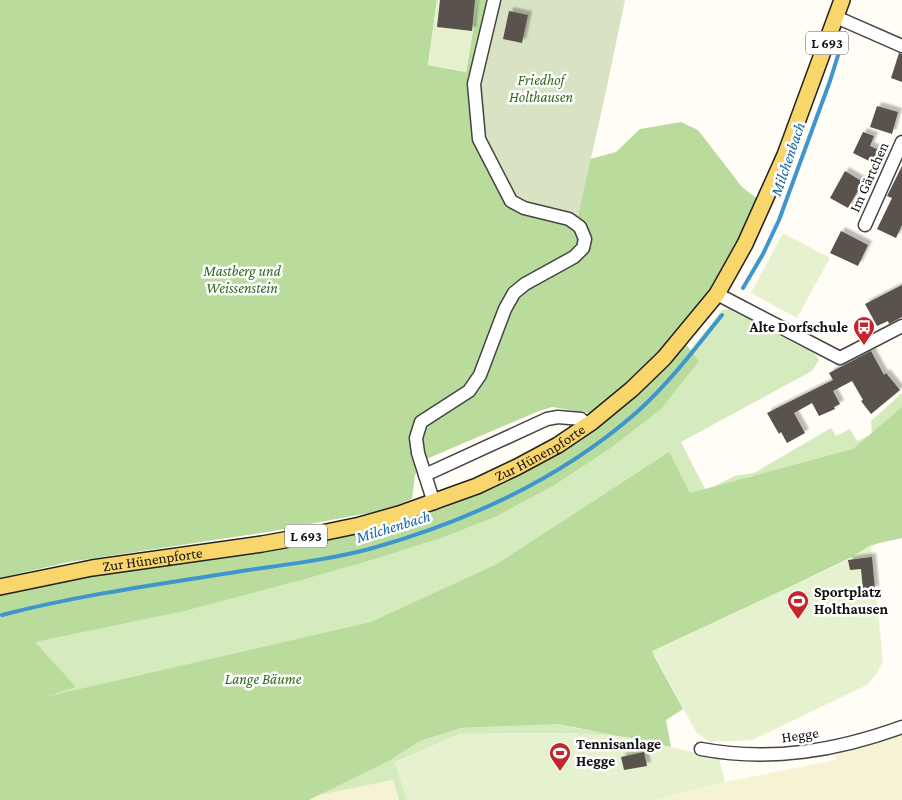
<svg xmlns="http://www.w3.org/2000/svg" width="902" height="800" font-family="'Crimson Pro',serif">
<defs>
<filter id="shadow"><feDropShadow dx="4" dy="-4" stdDeviation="1" flood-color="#0004"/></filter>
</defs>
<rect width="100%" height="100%" fill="#fffdf5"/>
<g fill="#f6f3d4">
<path d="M902 727V800H656L725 782 836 760V747Z"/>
<path d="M393 780 399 800H309L319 795Z"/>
</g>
<path fill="#d5ebbd" d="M729 309 813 352 819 360 812 371 681 442 706 491 734 476 754 473 831 428 836 436 850 429 857 441 872 434 871 421 902 393V531L656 655 571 727 624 737 566 733 460 734 395 762 407 800H399L393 780 319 795 389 761 420 741 461 728 512 726 481 724 0 800V599L200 567 338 541 433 513 682 361 722 310Z"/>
<path fill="#b9dc9c" d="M0 0H437L428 65 466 72 478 0H491L577 220 590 159 616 152 640 129 681 122 698 130 742 187 764 204 681 338 699 361 661 409 612 447 556 484 497 516 444 537 371 560 305 579 184 611 35 642 76 687 45 697 371 622 497 564 669 452 690 493 853 449 902 407V538L871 545 848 559 652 652 683 709 666 720 671 747 559 724 461 728 420 741 389 761 309 800H0V594L74 579 267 552 362 532 401 521 600 415 552 407 539 411 424 460 415 475 412 499 384 510 268 532 69 562 0 578Z"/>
<path fill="#d9e3c4" d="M496 0H625L605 96 577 220 518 201 481 138 476 84Z"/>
<g fill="#e6f2cf">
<path d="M437 0H478L466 72 428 65Z"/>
<path d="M783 233 830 258 797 318 751 293Z"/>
<path d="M871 545 883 661 876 675 867 685 752 740 710 742 696 732 652 651 848 560Z"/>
<path d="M566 733 627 737 719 758 725 782 656 800H407L395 762 460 734Z"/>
</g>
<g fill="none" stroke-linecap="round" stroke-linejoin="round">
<g stroke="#3f96cf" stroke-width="4">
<path d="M743 288 763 254 779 220 830 81 845 33"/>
<path d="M2 615C83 594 167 583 249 570 290 564 333 559 373 548 468 521 562 478 637 412 669 383 695 349 722 315"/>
</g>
</g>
<g fill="#5a524d" filter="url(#shadow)">
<path d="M440 0H475L472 31 437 27Z"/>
<path d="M509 11 528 15 522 43 503 39Z"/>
<path d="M899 53 902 54V82L891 78Z"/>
<path d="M877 106 898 112 892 134 870 127Z"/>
<path d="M863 132 874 136 870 146 883 152 877 165 853 153Z"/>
<path d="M902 166V225L896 238 877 229 892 198 887 196Z"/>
<path d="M845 171 863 182 848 208 830 198Z"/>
<path d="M841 231 868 245 858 266 830 253Z"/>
<path d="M902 285V317L889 324 888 321 877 326 865 304Z"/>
<path d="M871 351 884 375 886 373 900 390 871 414 861 401 863 400 852 381 833 391 840 404 834 407 835 409 819 416 812 403 794 413 805 433 787 443 781 432 779 434 767 413 833 380 829 373Z"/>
<path d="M872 557 875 590H863L861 569 850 570 848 560Z"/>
<path d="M644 752 647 766 624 770 621 757Z"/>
</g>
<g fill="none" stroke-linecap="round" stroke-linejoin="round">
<g stroke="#444" stroke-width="15">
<g id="minor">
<path d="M836 17 902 46"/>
<path d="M865 225 902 142"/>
<path d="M717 294 840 358 902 326"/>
<path d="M425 475 547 419 558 417 581 419 587 425"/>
<path d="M434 503 418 453 416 438 421 422 469 391 480 375 505 309 514 293 525 284 574 257 583 248 585 239 580 227 569 219 524 208 511 201 479 139 474 84 494 0"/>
<path d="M701 749C770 762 836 751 902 727"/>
</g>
</g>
<g stroke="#222" stroke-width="18">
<g id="major">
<path id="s1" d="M0 587 92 568 262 544 312 535 360 525 399 514 477 486 517 467 558 445 592 422 632 389 664 358 717 294 745 244 785 155 842 0"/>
</g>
</g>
<use href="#minor" stroke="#fff" stroke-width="12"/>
<use href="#major" stroke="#f9d66b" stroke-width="15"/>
</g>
<defs>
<g id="bus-pin" transform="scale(1.125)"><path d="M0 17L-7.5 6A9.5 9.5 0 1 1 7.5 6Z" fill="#c4262e" stroke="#fff"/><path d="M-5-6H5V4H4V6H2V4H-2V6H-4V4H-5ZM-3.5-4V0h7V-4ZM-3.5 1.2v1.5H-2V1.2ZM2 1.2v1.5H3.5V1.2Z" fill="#fff"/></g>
<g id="stadium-pin" transform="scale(1.125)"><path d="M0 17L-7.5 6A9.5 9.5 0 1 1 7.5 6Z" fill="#c4262e" stroke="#fff"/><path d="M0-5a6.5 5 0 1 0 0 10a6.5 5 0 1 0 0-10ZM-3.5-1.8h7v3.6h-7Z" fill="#fff"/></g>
</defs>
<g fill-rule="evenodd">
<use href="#bus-pin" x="864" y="327"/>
<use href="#stadium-pin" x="798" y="601"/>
<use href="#stadium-pin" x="560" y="753"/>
</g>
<g text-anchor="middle" stroke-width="5" stroke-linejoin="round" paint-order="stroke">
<g fill="#fff" stroke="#585858" stroke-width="1">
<rect x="806" y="31.5" width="42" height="23" rx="4"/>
<rect x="285" y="524.5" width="42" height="23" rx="4"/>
</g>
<g font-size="14" font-weight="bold" fill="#111">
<text x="827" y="48">L 693</text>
<text x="306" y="541">L 693</text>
</g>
<g font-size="15" font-style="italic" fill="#2f6b1f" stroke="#fff">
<text x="541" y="85">Friedhof<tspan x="541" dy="17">Holthausen</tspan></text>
<text x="242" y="276">Mastberg und<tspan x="242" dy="17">Weissenstein</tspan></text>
<text x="263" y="684">Lange Bäume</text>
</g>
<g font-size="15" fill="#111" stroke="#fff">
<text transform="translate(869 177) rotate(-66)" y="5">Im Gärtchen</text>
<text dy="5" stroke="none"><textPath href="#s1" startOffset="560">Zur Hünenpforte</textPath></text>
<text dy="5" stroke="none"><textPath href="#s1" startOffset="155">Zur Hünenpforte</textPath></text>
<text transform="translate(800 735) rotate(-8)" y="5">Hegge</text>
</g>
<g font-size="15" font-weight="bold" fill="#111" stroke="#fff" text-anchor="start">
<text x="848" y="332" text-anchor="end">Alte Dorfschule</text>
<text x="814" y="597">Sportplatz<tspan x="814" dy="17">Holthausen</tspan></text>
<text x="576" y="749">Tennisanlage<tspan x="576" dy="17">Hegge</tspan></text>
</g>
<g font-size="16" font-style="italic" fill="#1768a6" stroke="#fff">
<text transform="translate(787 159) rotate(-71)" y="6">Milchenbach</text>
<text transform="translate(393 526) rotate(-17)" y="6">Milchenbach</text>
</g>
</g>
</svg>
